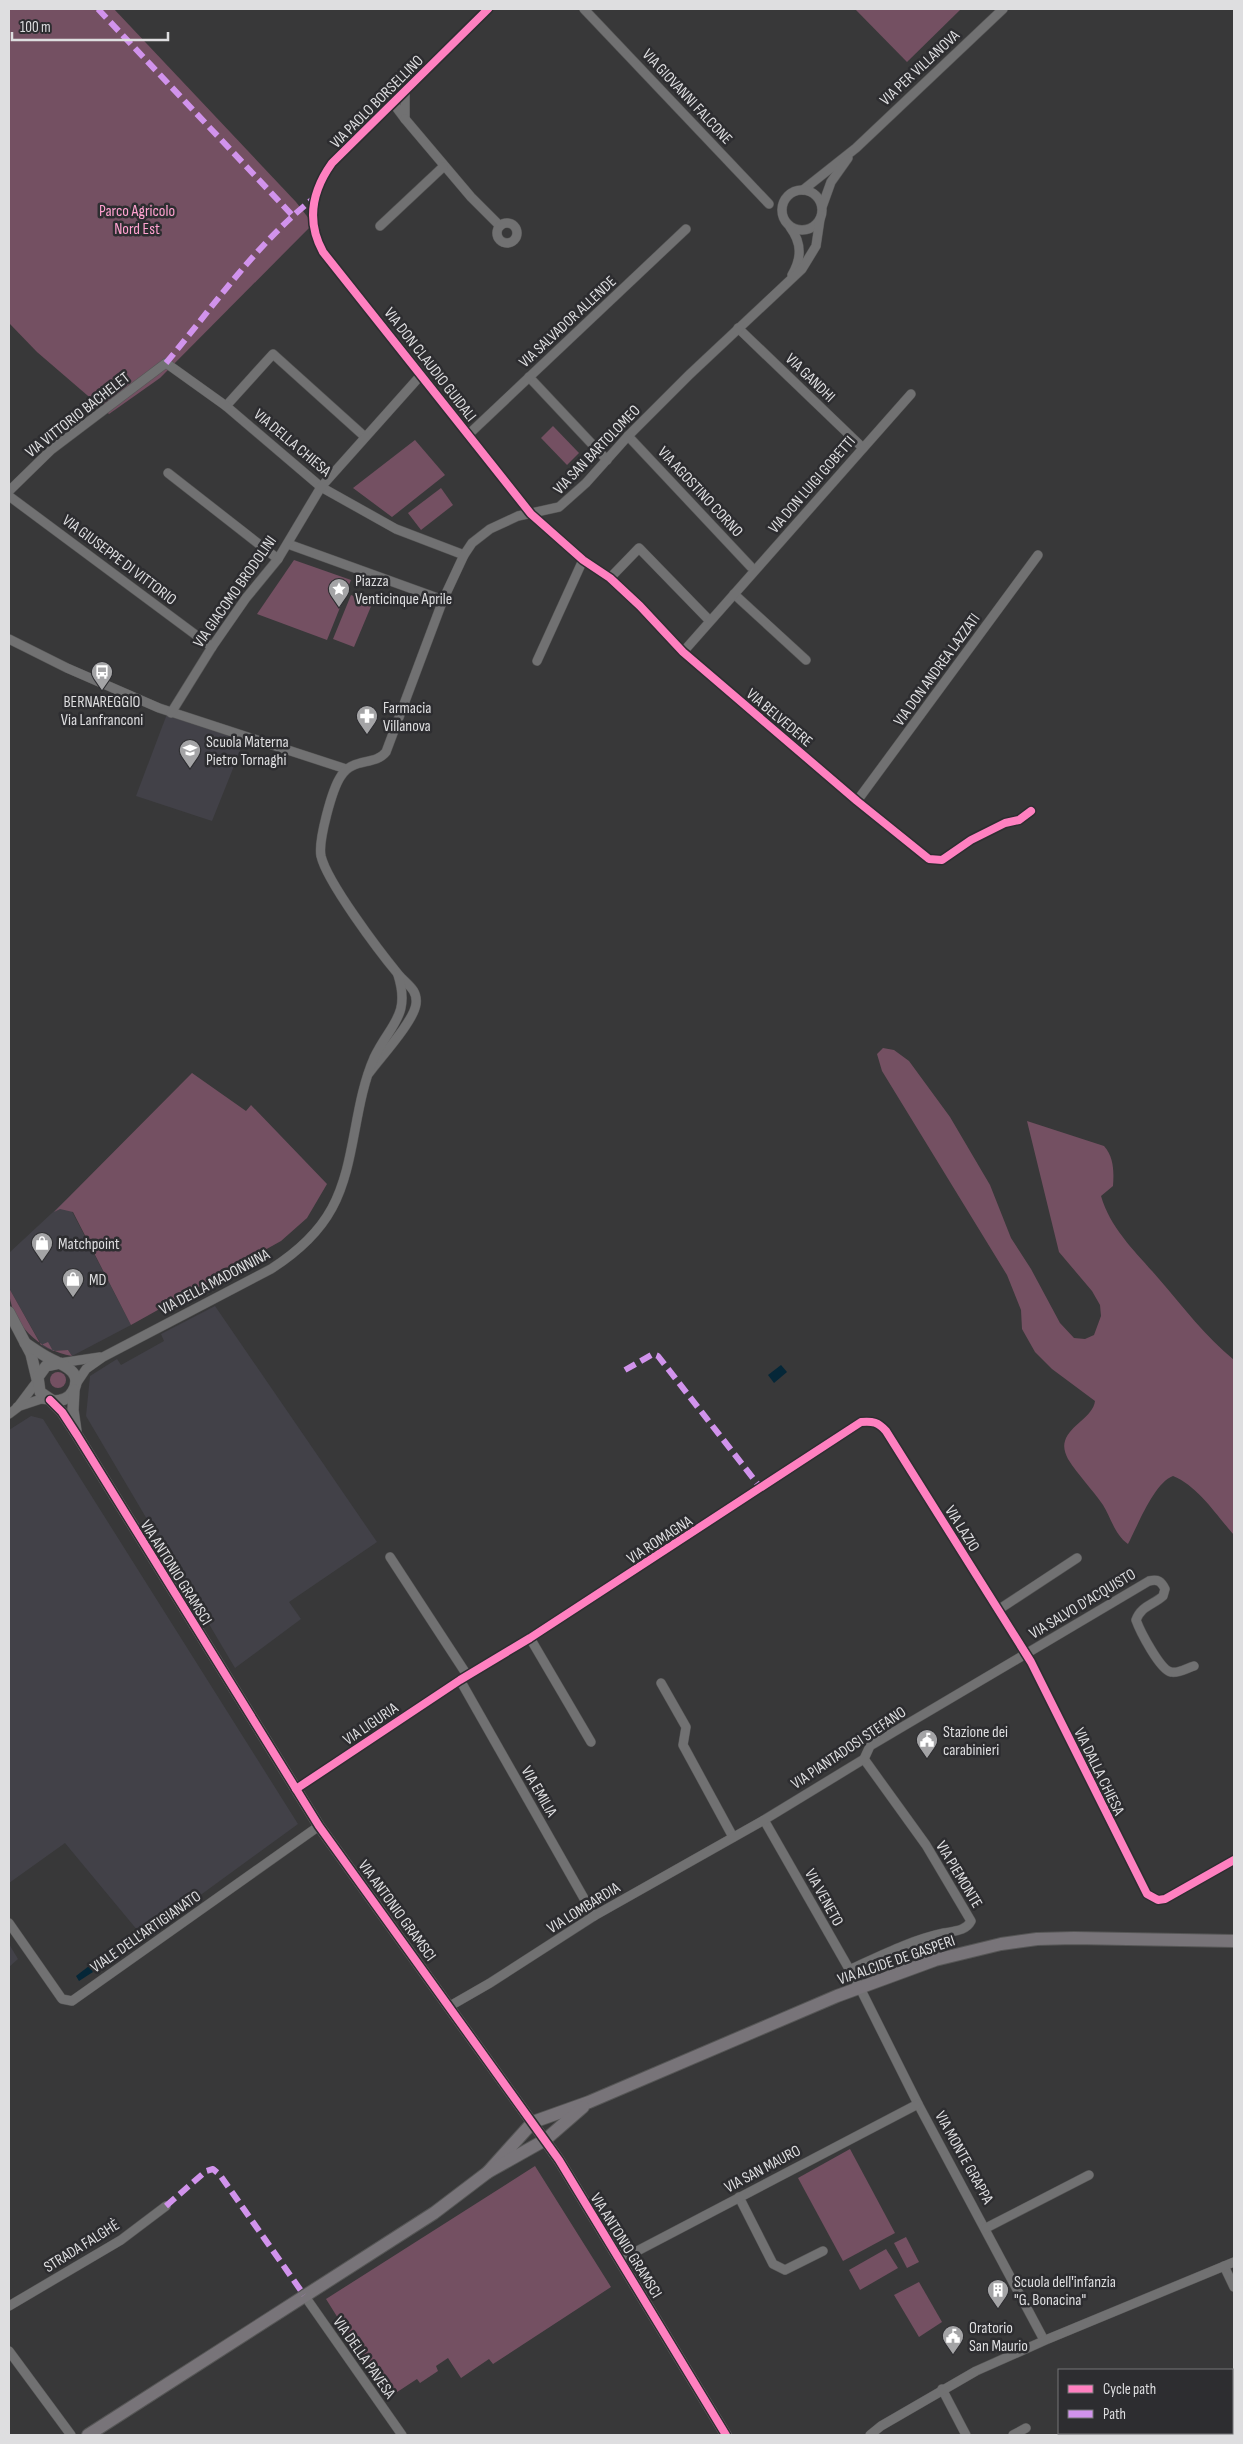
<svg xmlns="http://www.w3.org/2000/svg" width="1243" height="2444" font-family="'Sofia Sans Condensed',sans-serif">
<rect width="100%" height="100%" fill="#383839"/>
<g fill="#424148">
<path d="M167 714 244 741 212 821 136 796Z"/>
<path d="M66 1200 131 1325 72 1356 68 1350 53 1351 42 1346 9 1288V1253Z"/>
<path d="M215 1306 377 1542 289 1602 301 1619 235 1668 86 1416 90 1376 117 1359 121 1365 164 1341 161 1334Z"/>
<path d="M31 1416 43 1419 298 1824 143 1937 65 1843 9 1883V1430Z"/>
<path d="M9 1944 18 1959 9 1967Z"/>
</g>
<g fill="#745062">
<path d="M9 9H114L296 202 313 224 160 378 109 414 37 352 9 323Z"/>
<path d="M855 9H961L907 62Z"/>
<path d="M553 426 579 453 567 465 541 438Z"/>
<path d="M415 440 445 475 392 517 353 488Z"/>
<path d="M441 488 453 505 421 530 408 513Z"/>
<path d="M294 560 351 580 327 640 257 614Z"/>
<path d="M351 595 372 604 354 647 333 639Z"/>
<path d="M883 1048 894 1050 909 1061 950 1117 990 1185 1011 1238 1031 1269 1060 1323 1074 1338 1085 1339 1094 1335 1101 1316 1100 1305 1092 1291 1059 1252 1027 1121 1104 1146C1114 1157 1114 1172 1113 1186L1101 1196C1111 1230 1137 1253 1159 1279 1184 1308 1205 1336 1234 1360V1535C1217 1516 1198 1486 1173 1476 1154 1483 1138 1525 1128 1544 1115 1535 1111 1518 1103 1505 1092 1489 1078 1475 1068 1459 1065 1453 1063 1447 1065 1441 1070 1425 1093 1417 1095 1401L1052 1369 1035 1352 1022 1329 1021 1310 1007 1275 882 1071 877 1054Z"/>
<path d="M192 1073 246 1111 251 1105 327 1184 307 1218 281 1241 131 1325 73 1212 60 1209 54 1212Z"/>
<path d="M9 1288 41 1345 48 1342 53 1351 68 1350 72 1356C40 1351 9 1323 9 1288Z"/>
<circle cx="58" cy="1380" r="8"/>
<path d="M850 2149 895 2233 843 2261 798 2178Z"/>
<path d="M535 2166 611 2287 493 2364 489 2359 461 2378 448 2358 436 2366 438 2371 420 2383 417 2379 388 2398 326 2299Z"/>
<path d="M906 2237 919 2262 907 2268 894 2243Z"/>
<path d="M886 2249 898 2268 860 2290 849 2270Z"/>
<path d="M919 2282 942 2322 919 2337 894 2295Z"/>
</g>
<g fill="#052738">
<path d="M781 1365 787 1372 774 1383 768 1375Z"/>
<path d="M89 1966 93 1972 79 1981 76 1976Z"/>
</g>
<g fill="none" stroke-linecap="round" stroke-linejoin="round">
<g stroke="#565656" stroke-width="10">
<g id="minor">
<path d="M488 9 332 163C312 191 306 221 323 252L531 514 583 560 610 578 640 606 683 652 857 801 929 859 942 860 971 840 1005 823 1019 820 1031 811"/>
<path d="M584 9 769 204"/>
<path d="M393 103 405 119V91"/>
<path d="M405 119 471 197 500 226"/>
<path d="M803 190 856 148 1003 9"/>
<circle cx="802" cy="210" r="20"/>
<path d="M822 207 831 182 848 158"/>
<circle cx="507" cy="233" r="10"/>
<path d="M380 226 443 167"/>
<path d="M790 227C802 243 802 258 792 275"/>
<path d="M738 328 863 448"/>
<path d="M529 377 607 460"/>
<path d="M226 406 273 354 364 436"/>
<path d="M469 434 686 229"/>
<path d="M628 436 751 567"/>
<path d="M168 473 278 559"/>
<path d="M9 491 51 450 166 363 226 406 321 487 396 529 464 555"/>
<path d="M9 496 212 647"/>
<path d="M288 544 443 600"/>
<path d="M610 578 639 548 707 618"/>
<path d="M734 594 806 660"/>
<path d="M9 639 67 668 159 708 346 769"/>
<path d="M683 652 911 394"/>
<path d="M537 661 583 560"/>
<path d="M171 713 212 647 246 598 278 559 321 487 421 375"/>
<path d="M857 801 1038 555"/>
<path d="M369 1073C380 1058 414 1021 416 1004 418 989 406 984 398 974 379 951 327 882 321 856 318 841 332 789 341 776 353 757 375 766 386 752L443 600 464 555 472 543 490 529 518 516 559 507 586 483 628 436 689 375 802 269 816 246 820 219"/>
<path d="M60 1363 100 1357"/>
<path d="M76 1384 86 1369 103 1357 271 1269C296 1253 318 1234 332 1208 356 1164 353 1106 374 1058 390 1024 411 1016 398 975"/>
<path d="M17 1407 41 1399 50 1400"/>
<path d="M9 1414 17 1408 38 1380"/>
<path d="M390 1557 467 1675"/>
<path d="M998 1610 1077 1558"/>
<path d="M530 1638 591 1742"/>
<path d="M460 1680 594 1916"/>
<path d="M661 1683 686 1727 683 1745 733 1837"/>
<path d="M296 1789 460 1680 530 1638 861 1422C873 1421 878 1422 886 1431L1031 1662 1147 1894 1158 1900 1165 1899 1234 1860"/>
<path d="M764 1820 860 1988 918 2104 1044 2340"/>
<path d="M9 1923 62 1999 72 2001 319 1826"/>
<path d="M849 1970C880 1956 911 1940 944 1933 954 1931 966 1931 971 1921L926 1845 864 1759"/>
<path d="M450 2006 490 1983 594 1916 764 1820 864 1759 870 1746 1149 1581C1158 1579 1161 1581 1165 1589L1163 1596C1153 1605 1141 1606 1136 1620 1140 1631 1160 1670 1171 1672 1178 1674 1187 1668 1194 1666"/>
<path d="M739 2197 773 2264 785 2270 823 2251"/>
<path d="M986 2228 1089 2175"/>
<path d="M620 2260 918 2104"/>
<path d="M1224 2266 1234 2287"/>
<path d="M304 2295 402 2435"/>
<path d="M9 2306 121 2240 166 2206"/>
<path d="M9 2351 71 2435"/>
<path d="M942 2389 966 2435"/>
<path d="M870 2435 881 2426 976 2371 1048 2339 1234 2262"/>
<path d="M1013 2435 1026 2428"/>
</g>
</g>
<g stroke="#565656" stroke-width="12">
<g id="tertiary">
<path d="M9 1312 31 1354 37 1379"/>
<path d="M25 1343C33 1348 41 1354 49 1358 62 1365 84 1371 73 1391 69 1399 61 1401 53 1401L40 1392 38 1377 46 1366 60 1363"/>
<path d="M74 1390 73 1410 76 1431"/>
<path d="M50 1400 62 1412 77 1435 319 1826 559 2160 726 2435"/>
</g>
</g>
<g stroke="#565656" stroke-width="14">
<g id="secondary">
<path d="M488 2172 533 2122 589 2102 837 1996 935 1960 1001 1944 1037 1939 1074 1938 1234 1941"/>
<path d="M88 2435 434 2213 488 2172 545 2140 583 2107"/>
</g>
</g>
<use href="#minor" stroke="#717172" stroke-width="9"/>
<use href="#tertiary" stroke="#717172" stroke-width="11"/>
<use href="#secondary" stroke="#787479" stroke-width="12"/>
<g stroke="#d193ec" stroke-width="6" stroke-dasharray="12 6" stroke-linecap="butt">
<path d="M98 9 292 215"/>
<path d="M166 363C213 307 256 244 314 198"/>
<path d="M625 1370 653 1354 658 1356 760 1487"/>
<path d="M166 2206 206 2171 213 2169 220 2175 304 2295"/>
</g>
<g stroke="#2d2d30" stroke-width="11">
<g id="cycleway">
<path d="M488 9 332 163C312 191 306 221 323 252L531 514 583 560 610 578 640 606 683 652 857 801 929 859 942 860 971 840 1005 823 1019 820 1031 811"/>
<path d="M50 1400 62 1412 77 1435 319 1826 559 2160 726 2435"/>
<path d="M296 1789 460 1680 530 1638 861 1422C873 1421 878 1422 886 1431L1031 1662 1147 1894 1158 1900 1165 1899 1234 1860"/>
</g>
</g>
<use href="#cycleway" stroke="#ff80c0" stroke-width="8"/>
</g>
<defs>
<g id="sight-pin" transform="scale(1.125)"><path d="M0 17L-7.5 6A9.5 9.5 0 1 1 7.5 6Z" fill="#a4a4a6" stroke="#2d2d30"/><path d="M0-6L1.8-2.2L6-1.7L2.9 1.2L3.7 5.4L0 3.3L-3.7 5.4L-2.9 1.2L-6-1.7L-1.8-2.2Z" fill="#fff"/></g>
<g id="bus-pin" transform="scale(1.125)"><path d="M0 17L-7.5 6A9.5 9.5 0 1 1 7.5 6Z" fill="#a4a4a6" stroke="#2d2d30"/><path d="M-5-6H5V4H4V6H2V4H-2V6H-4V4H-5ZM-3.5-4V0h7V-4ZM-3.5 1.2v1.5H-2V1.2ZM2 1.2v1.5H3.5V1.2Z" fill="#fff"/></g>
<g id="pharmacy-pin" transform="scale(1.125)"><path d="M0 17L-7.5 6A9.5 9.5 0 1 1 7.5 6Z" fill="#a4a4a6" stroke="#2d2d30"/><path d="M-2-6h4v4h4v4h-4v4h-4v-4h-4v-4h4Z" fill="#fff"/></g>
<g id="school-pin" transform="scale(1.125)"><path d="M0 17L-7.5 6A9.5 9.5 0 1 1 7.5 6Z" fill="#a4a4a6" stroke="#2d2d30"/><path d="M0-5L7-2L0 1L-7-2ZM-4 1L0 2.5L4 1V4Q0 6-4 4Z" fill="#fff"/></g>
<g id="shop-pin" transform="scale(1.125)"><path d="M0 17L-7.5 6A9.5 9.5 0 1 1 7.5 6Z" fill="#a4a4a6" stroke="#2d2d30"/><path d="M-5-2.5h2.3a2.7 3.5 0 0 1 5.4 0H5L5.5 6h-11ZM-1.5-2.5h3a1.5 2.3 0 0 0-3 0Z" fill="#fff"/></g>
<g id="civic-pin" transform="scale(1.125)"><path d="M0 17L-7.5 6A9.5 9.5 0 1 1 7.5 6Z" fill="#a4a4a6" stroke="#2d2d30"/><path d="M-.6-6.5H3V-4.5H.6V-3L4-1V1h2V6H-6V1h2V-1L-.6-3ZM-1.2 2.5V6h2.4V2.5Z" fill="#fff"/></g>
<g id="building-pin" transform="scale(1.125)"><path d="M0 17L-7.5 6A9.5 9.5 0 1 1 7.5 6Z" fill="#a4a4a6" stroke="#2d2d30"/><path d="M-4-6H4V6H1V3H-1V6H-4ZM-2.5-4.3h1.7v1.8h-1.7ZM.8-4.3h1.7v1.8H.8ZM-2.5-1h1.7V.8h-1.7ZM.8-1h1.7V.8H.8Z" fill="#fff"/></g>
</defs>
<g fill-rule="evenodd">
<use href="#sight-pin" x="339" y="589"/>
<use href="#bus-pin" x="102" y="672"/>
<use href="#pharmacy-pin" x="367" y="716"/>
<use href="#school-pin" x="190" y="750"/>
<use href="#shop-pin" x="42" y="1243"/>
<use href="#shop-pin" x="73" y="1279"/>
<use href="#civic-pin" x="927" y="1740"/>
<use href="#building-pin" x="998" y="2290"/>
<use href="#civic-pin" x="953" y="2336"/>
</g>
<g text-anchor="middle" stroke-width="5" stroke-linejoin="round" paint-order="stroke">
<g font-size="16" fill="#dedee0" stroke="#2d2d30">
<text transform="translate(919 67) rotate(-43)" y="6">VIA PER VILLANOVA</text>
<text transform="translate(688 96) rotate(47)" y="6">VIA GIOVANNI FALCONE</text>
<text transform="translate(376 101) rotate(-45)" y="6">VIA PAOLO BORSELLINO</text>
<text transform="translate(567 321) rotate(-43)" y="6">VIA SALVADOR ALLENDE</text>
<text transform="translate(431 364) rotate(52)" y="6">VIA DON CLAUDIO GUIDALI</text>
<text transform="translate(811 377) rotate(44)" y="6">VIA GANDHI</text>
<text transform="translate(77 414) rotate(-38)" y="6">VIA VITTORIO BACHELET</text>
<text transform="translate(293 442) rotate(40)" y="6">VIA DELLA CHIESA</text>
<text transform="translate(596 449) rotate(-46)" y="6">VIA SAN BARTOLOMEO</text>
<text transform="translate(811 484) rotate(-49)" y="6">VIA DON LUIGI GOBETTI</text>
<text transform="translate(701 491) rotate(47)" y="6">VIA AGOSTINO CORNO</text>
<text transform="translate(120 559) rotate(37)" y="6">VIA GIUSEPPE DI VITTORIO</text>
<text transform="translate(234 591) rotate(-55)" y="6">VIA GIACOMO BRODOLINI</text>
<text transform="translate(936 669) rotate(-54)" y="6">VIA DON ANDREA LAZZATI</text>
<text transform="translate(780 717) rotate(40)" y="6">VIA BELVEDERE</text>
<text transform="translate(214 1281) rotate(-28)" y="6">VIA DELLA MADONNINA</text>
<text transform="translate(963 1528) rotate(58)" y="6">VIA LAZIO</text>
<text transform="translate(659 1539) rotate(-33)" y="6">VIA ROMAGNA</text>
<text transform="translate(177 1572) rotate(58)" y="6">VIA ANTONIO GRAMSCI</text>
<text transform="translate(1082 1603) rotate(-31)" y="6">VIA SALVO D'ACQUISTO</text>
<text transform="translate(370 1723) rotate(-34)" y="6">VIA LIGURIA</text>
<text transform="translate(848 1747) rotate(-34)" y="6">VIA PIANTADOSI STEFANO</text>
<text transform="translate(1100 1771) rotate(64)" y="6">VIA DALLA CHIESA</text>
<text transform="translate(540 1791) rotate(60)" y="6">VIA EMILIA</text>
<text transform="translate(960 1874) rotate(59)" y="6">VIA PIEMONTE</text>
<text transform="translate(825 1897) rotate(61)" y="6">VIA VENETO</text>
<text transform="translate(583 1907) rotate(-32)" y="6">VIA LOMBARDIA</text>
<text transform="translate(398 1910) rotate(54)" y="6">VIA ANTONIO GRAMSCI</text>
<text transform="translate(145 1931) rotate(-35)" y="6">VIALE DELL'ARTIGIANATO</text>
<text transform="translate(896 1959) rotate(-19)" y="6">VIA ALCIDE DE GASPERI</text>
<text transform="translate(965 2157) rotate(61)" y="6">VIA MONTE GRAPPA</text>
<text transform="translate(762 2168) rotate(-28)" y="6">VIA SAN MAURO</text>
<text transform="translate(81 2245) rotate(-32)" y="6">STRADA FALGHÈ</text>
<text transform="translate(627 2245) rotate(58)" y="6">VIA ANTONIO GRAMSCI</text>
<text transform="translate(365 2357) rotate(55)" y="6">VIA DELLA PAVESA</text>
</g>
<g font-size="16" fill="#ffa2d0" stroke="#2d2d30">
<text x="137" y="216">Parco Agricolo<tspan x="137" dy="18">Nord Est</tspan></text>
</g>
<g font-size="16" fill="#dedee0" stroke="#2d2d30" text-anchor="start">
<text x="355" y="586">Piazza<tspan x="355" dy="18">Venticinque Aprile</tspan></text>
<text x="102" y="707" text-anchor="middle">BERNAREGGIO<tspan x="102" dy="18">Via Lanfranconi</tspan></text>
<text x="383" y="713">Farmacia<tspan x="383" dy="18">Villanova</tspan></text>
<text x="206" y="747">Scuola Materna<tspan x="206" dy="18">Pietro Tornaghi</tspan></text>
<text x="58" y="1249">Matchpoint</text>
<text x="89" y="1285">MD</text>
<text x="943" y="1737">Stazione dei<tspan x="943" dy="18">carabinieri</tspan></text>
<text x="1014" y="2287">Scuola dell'infanzia<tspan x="1014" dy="18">"G. Bonacina"</tspan></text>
<text x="969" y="2333">Oratorio<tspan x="969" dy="18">San Maurio</tspan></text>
</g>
</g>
<rect width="1243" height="2444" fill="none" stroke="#dedee0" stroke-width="20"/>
<rect x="1058" y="2369" width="175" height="65" fill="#2d2d30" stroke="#747476"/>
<rect x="1068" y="2385" width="25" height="8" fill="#ff80c0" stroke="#747476"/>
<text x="1103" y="2394" font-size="15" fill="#dedee0">Cycle path</text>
<rect x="1068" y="2410" width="25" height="8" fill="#d193ec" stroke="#747476"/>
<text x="1103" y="2419" font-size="15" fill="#dedee0">Path</text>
<path d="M12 32v8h156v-8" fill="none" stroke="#dedee0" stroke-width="2.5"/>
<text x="20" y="32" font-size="15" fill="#dedee0" stroke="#2d2d30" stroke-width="4" paint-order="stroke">100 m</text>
</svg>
